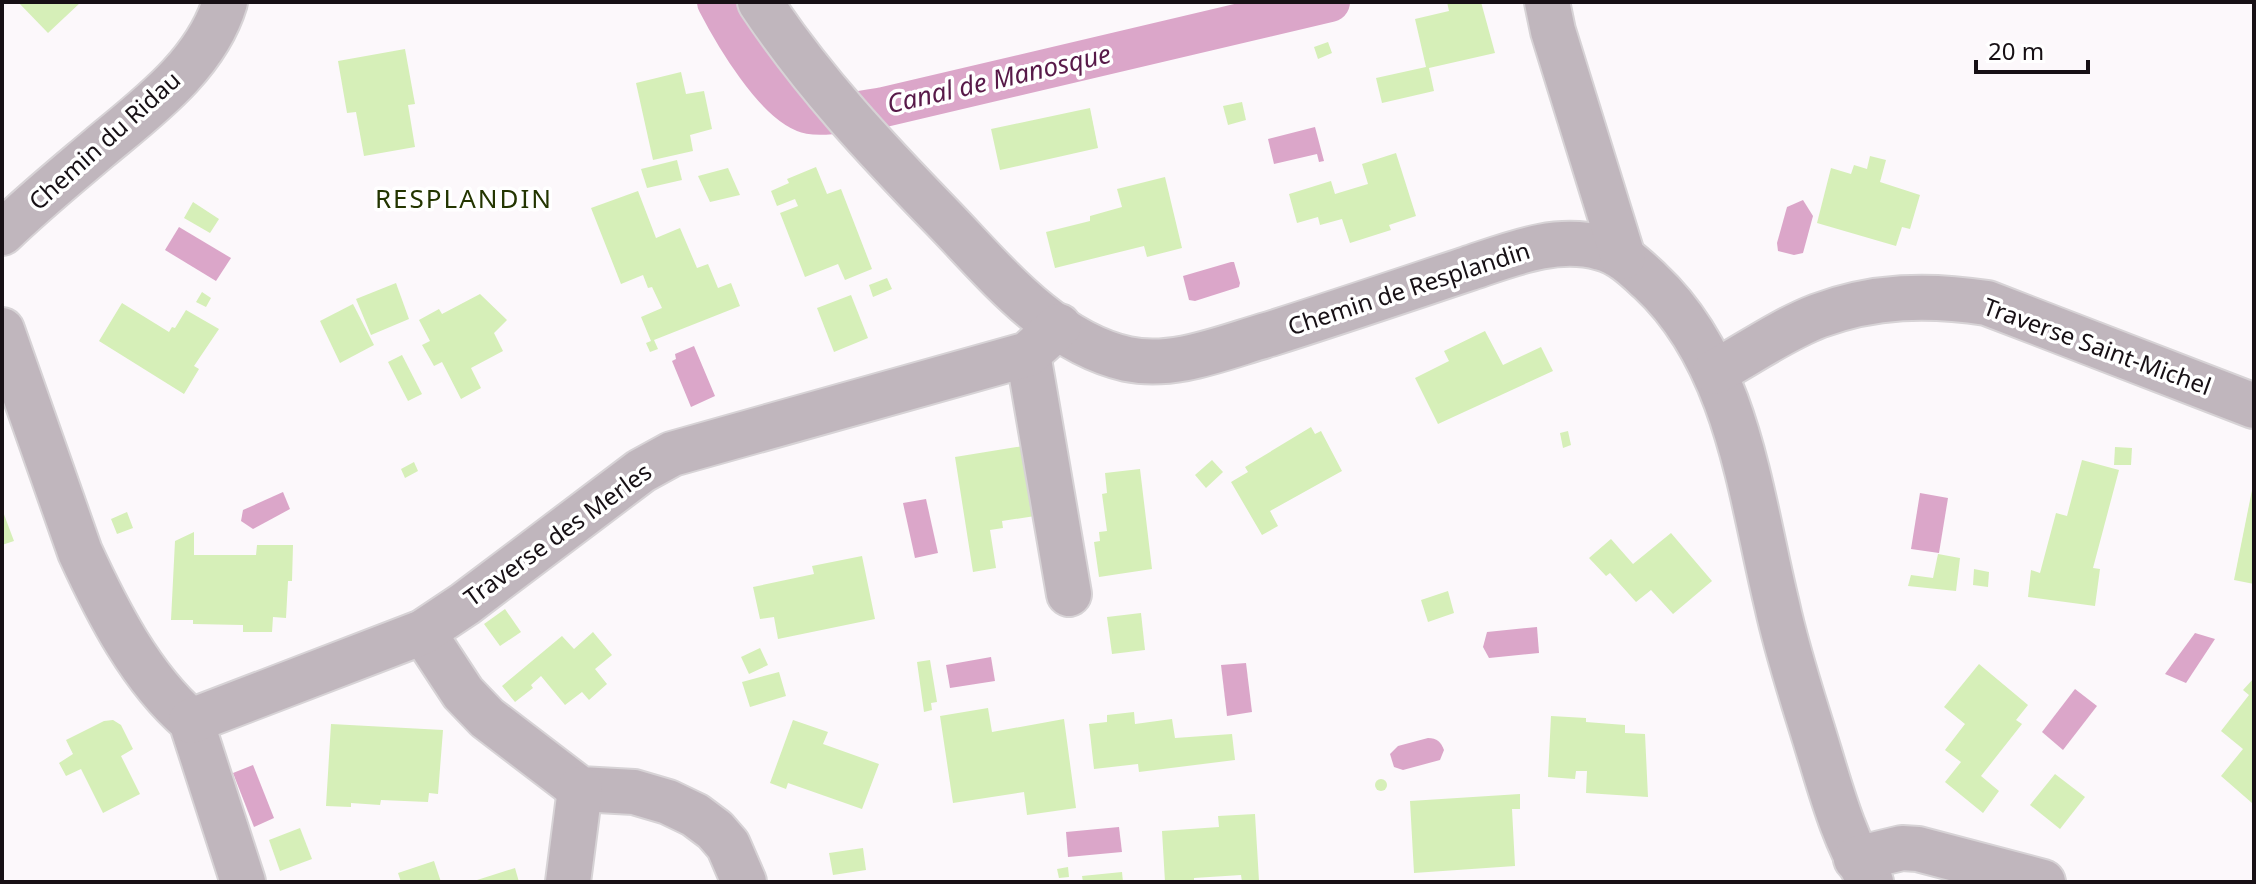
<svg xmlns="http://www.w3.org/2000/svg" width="2256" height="884" font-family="'Noto Sans',sans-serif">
<rect width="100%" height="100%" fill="#fcf8fb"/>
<g fill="#dba6c9">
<path d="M1315 127 1324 161 1319 162 1317 154 1274 164 1268 139Z"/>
<path d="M1803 200 1813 216 1803 253 1794 255 1778 251 1777 243 1787 207Z"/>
<path d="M179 227 231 258 216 281 165 250Z"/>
<path d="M1231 262H1234L1240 283 1239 287 1195 301 1189 300 1183 276Z"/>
<path d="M694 346 715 396 691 407 672 361 676 359 675 354Z"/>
<path d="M283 492 290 509 253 529 241 521 243 510Z"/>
<path d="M1920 493 1948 498 1939 553 1911 549Z"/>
<path d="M926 499 938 553 915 558 903 503Z"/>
<path d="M1537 627 1539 653 1489 658 1483 647 1487 632Z"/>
<path d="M2195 633 2215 639 2186 683 2165 674Z"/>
<path d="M991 657 995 681 950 688 946 665Z"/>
<path d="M1246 663 1252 712 1227 716 1221 665Z"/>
<path d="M2075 689 2097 706 2063 750 2042 732Z"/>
<path d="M1428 738C1437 738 1441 742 1444 750L1440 760 1403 770 1394 767 1390 754 1398 746Z"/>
<path d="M253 765 274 818 254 827 233 773Z"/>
<path d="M1119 827 1122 852 1068 857 1066 832Z"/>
</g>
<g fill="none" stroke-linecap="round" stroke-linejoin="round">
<path stroke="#dba6c9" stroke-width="40" d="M717 2C732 31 776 108 810 114 827 117 866 110 884 107L1330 2"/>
</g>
<g fill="#d6efb8">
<path d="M18 2H81L48 33Z"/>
<path d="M1447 2H1481L1495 53 1429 68 1434 91 1382 103 1376 78 1426 67 1415 19 1449 11Z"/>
<path d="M1328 42 1332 53 1318 59 1314 47Z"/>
<path d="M405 49 415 104 408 105 415 147 364 156 356 112 347 113 338 61Z"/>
<path d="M681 72 686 94 704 91 712 129 690 135 693 151 653 160 636 83Z"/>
<path d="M1242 102 1246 120 1228 125 1223 106Z"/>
<path d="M1090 108 1098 148 1000 170 991 129Z"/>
<path d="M1396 153 1416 216 1389 225 1391 230 1350 243 1342 219 1320 225 1318 217 1297 223 1289 194 1331 181 1335 194 1368 184 1362 164Z"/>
<path d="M1870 156 1886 160 1880 182 1920 195 1910 229 1902 227 1896 246 1817 223 1831 168 1851 174 1854 165 1867 169Z"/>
<path d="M677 160 682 180 647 188 641 169Z"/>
<path d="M816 167 827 194 841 189 872 269 845 280 838 264 805 277 780 213 798 206 795 199 777 206 771 191 789 183 787 179Z"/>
<path d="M728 168 740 195 710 202 698 176Z"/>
<path d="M1165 177 1182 248 1147 257 1144 246 1055 268 1046 232 1090 221V216L1122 207 1117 189Z"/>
<path d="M638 191 656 238 680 228 697 268 708 264 718 288 731 283 740 306 654 340 658 349 650 352 646 343 651 341 641 317 662 308 652 287 648 288 643 275 621 284 591 208Z"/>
<path d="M193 202 219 219 210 233 184 218Z"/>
<path d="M887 278 892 289 873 297 869 285Z"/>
<path d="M396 283 409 319 371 335 356 299Z"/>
<path d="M202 292 211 298 206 307 196 302Z"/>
<path d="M480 294 507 320 494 333 503 351 471 368 481 388 461 399 442 362 434 366 422 345 430 341 419 320 439 309 442 314Z"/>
<path d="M851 295 868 338 834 352 817 308Z"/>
<path d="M122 303 169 332 172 327 175 328 186 310 219 329 194 366 199 369 184 394 99 341Z"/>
<path d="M353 304 374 345 340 363 320 321Z"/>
<path d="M1485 331 1503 365 1541 347 1553 371 1438 424 1415 378 1449 361 1444 351Z"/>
<path d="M402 355 422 394 408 401 388 362Z"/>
<path d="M1311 427 1315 434 1321 431 1342 471 1270 511 1278 526 1262 535 1231 482 1248 472 1245 467Z"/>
<path d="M1568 431 1571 445 1563 448 1560 433Z"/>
<path d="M1023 446 1035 516 1002 521 1003 528 990 530 996 568 973 572 955 457Z"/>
<path d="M2115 447 2132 448 2131 465H2114Z"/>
<path d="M1212 460 1223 472 1206 488 1195 475Z"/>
<path d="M2082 460 2119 470 2093 568 2100 569 2095 606 2028 597 2031 570 2040 573 2056 513 2067 516Z"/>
<path d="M414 462 418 471 405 478 401 469Z"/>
<path d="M1140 469 1152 569 1099 577 1094 542 1100 541 1099 532 1107 531 1102 494 1107 493 1105 473Z"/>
<path d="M2253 485 2254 486V584L2234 580Z"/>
<path d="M2 509 14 541 2 545Z"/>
<path d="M127 512 133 528 117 534 111 519Z"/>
<path d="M194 532V555H256L257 545H293L292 581H288L286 618 273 617 272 632H243V625L193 624V620H171L175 541Z"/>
<path d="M1671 533 1712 581 1673 614 1651 590 1636 602 1610 573 1606 576 1589 558 1611 539 1633 564Z"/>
<path d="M1938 554 1960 558 1956 591 1908 586 1911 575 1933 578Z"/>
<path d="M862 556 875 619 778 639 774 617 760 619 753 587 814 574 812 566Z"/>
<path d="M1974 569 1989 572 1988 587 1973 585Z"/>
<path d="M1448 591 1454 613 1428 622 1421 600Z"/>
<path d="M505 609 521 632 500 646 484 624Z"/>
<path d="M1141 613 1145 650 1112 654 1107 617Z"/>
<path d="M593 632 612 655 595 669 607 684 589 700 582 692 565 705 541 676 531 685 533 688 515 702 502 686 562 636 574 649Z"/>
<path d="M760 648 768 665 749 674 741 657Z"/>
<path d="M930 660 937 702 931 703 932 710 924 712 917 662Z"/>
<path d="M1979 664 2028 705 2016 720 2022 724 1981 776 1999 791 1983 813 1945 782 1961 762 1945 750 1965 724 1944 707Z"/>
<path d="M779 672 786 696 750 707 742 682Z"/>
<path d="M2254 678V801L2252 803 2221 776 2243 749 2221 731 2249 695 2243 690Z"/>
<path d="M988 708 992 732 1064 719 1076 808 1027 815 1024 792 953 803 940 716Z"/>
<path d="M1134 712 1135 724 1172 719 1175 738 1232 734 1235 760 1139 772 1138 764 1094 769 1089 724 1107 722V715Z"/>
<path d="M1551 716 1586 718V722L1625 725V733L1645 734 1648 797 1586 793 1587 771H1576L1575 779 1548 777Z"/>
<path d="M113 720 121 725 133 749 121 756 140 794 103 813 81 769 66 776 59 763 73 754 66 740 104 721Z"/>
<path d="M793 720 828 732 823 744 879 764 862 809 788 783 786 789 770 783Z"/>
<path d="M331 724 443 730 438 794 429 793 428 802 381 800 380 805 351 803V807L326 806Z"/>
<path d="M2055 774 2085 797 2060 829 2030 805Z"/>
<circle cx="1381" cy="785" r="6"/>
<path d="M1520 794V809H1512L1515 866 1414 873 1410 801Z"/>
<path d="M1255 814 1259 881 1242 882 1241 875 1194 878V882H1165L1162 831 1219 827 1218 816Z"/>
<path d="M300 828 312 859 280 871 269 840Z"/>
<path d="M863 848 866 870 833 875 829 853Z"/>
<path d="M434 861 441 882H401L398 873Z"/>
<path d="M1068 867 1069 877 1059 878 1057 869Z"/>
<path d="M515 868 519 882H474V881Z"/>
<path d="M1122 872 1123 882H1083L1082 876Z"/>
</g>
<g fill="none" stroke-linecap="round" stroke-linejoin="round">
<g stroke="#d7d3d6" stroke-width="48">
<g id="minor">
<path d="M760 2C813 82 877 150 944 219 995 272 1051 342 1127 359 1175 369 1224 347 1270 334 1336 313 1401 291 1467 269 1509 255 1556 235 1601 248 1621 253 1636 268 1650 281 1738 363 1750 494 1777 605 1788 656 1805 705 1820 755 1833 798 1846 844 1871 882"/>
<path d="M1547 2 1553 31 1623 257"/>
<path d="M2 233C33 203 66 176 99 148 147 108 206 65 225 2"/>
<path d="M2 330 80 552C107 611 141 678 191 721L243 882"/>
<path d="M1028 354 1069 594"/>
<path d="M1715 372C1748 354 1782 330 1818 316 1874 295 1929 294 1987 303L2254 406"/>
<path d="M423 632 463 693 487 718 580 789 634 792 668 802 695 815 715 830 728 845 744 882"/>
<path d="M191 721 423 632 465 604 641 471 672 454 1028 354 1059 326"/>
<path d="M1856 859 1902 848 1918 849 2043 882"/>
<path d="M568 882 580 789"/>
</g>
</g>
<use href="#minor" stroke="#c0b6bd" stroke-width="44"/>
</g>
<g text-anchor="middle" stroke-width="7" stroke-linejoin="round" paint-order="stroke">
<g font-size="24" fill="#171015" stroke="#fff">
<text transform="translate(105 141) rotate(-42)" y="8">Chemin du Ridau</text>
<text transform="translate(1409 289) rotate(-18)" y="8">Chemin de Resplandin</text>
<text transform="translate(2097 347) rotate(20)" y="8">Traverse Saint-Michel</text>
<text transform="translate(558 535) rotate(-36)" y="8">Traverse des Merles</text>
</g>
<g font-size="26" font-style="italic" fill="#581a49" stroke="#fff">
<text transform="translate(999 79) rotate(-13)" y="9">Canal de Manosque</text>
</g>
<g font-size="26" letter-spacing="2" fill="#233500" stroke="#fff">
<text x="464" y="208">RESPLANDIN</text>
</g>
</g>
<rect width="2256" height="884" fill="none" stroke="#171015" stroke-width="8"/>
<path d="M1976 60v12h112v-12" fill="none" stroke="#171015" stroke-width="4"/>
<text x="1988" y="60" font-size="24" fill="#171015" stroke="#ffffff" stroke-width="6" paint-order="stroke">20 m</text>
</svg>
